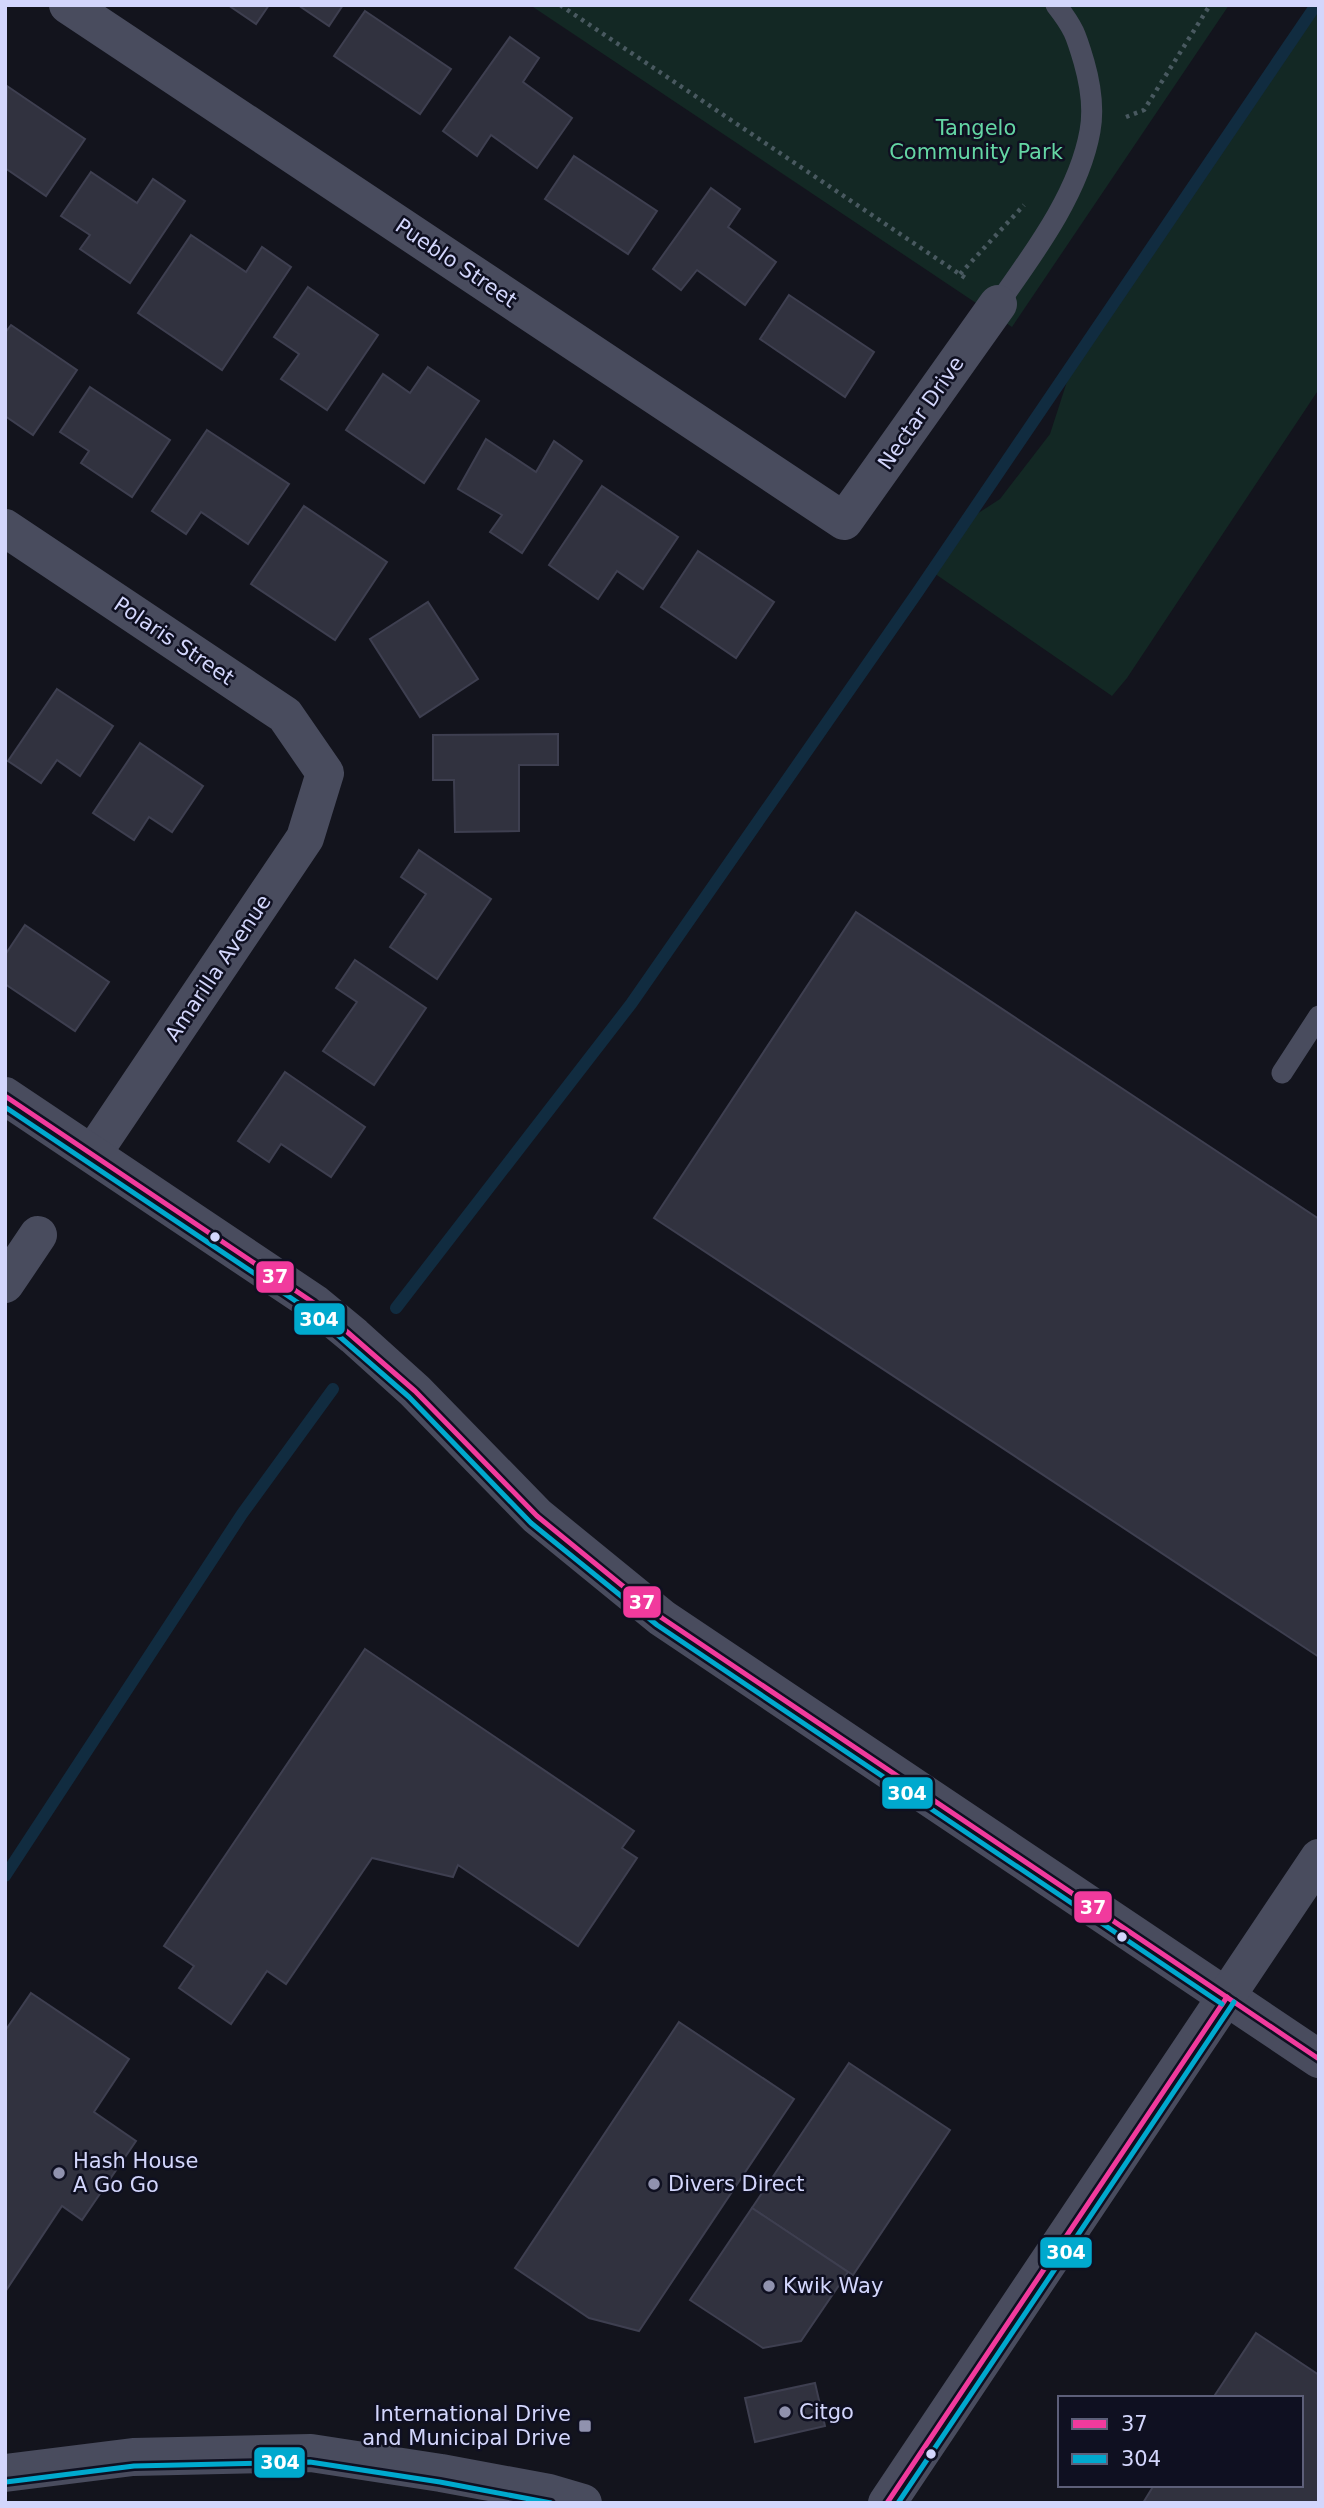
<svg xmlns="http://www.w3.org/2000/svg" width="1324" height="2508" font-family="'DejaVu Sans',sans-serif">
<rect width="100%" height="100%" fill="#13141d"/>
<g fill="#132824">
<path d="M530 5H1229L1012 327Z"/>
<path d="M1316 5H1319V389L1127 678 1112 696 931 571 963 523 1000 499 1050 434 1073 363Z"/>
</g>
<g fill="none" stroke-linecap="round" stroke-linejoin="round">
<g stroke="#112c40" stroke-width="12">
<path d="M396 1308 631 1004 917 593 1316 5"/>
<path d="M5 1876 242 1514 333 1389"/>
</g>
</g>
<g fill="#31323f" stroke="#3e3f50" stroke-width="2">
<path d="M228 5H269L256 24Z"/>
<path d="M298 5H343L329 26Z"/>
<path d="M365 11 451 69 420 114 334 56Z"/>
<path d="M510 37 539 58 523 82 572 118 537 168 491 135 477 156 443 131Z"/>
<path d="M7 86 85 139 46 196 5 168Z"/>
<path d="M574 156 657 211 628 254 545 199Z"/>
<path d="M91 172 137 203 153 179 185 201 130 283 80 249 90 235 61 216Z"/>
<path d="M711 188 740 209 728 227 776 262 745 305 697 270 681 290 653 269Z"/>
<path d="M191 235 246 272 262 247 291 267 222 370 138 313Z"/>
<path d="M308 287 378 335 327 410 281 379 299 354 274 337Z"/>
<path d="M789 295 874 352 845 397 760 339Z"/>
<path d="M11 325 77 370 33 435 5 416V333Z"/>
<path d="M428 367 479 401 424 483 346 430 383 374 410 393Z"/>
<path d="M90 387 170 440 132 497 81 463 89 451 60 432Z"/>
<path d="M207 430 289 484 248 544 201 512 186 534 152 511Z"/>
<path d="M486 439 536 472 554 441 582 461 522 553 490 532 502 515 458 489Z"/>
<path d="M602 486 678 537 643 589 617 571 598 599 549 565Z"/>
<path d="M304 506 387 562 335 640 251 584Z"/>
<path d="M698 551 774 602 736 658 661 607Z"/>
<path d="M428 602 478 679 420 717 370 639Z"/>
<path d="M57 689 113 726 80 776 57 760 41 783 8 761Z"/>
<path d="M558 734V765H519V831L455 832 454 780H433V735Z"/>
<path d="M140 743 203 786 172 832 149 817 134 840 93 813Z"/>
<path d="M419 850 491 899 437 979 390 947 426 894 401 877Z"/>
<path d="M856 912 1319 1219V1657L654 1218Z"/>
<path d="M25 925 109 982 75 1031 5 984V955Z"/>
<path d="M355 960 426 1008 374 1085 323 1051 357 1002 336 988Z"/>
<path d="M285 1072 365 1127 331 1177 281 1144 269 1162 238 1141Z"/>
<path d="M365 1649 634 1831 622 1848 637 1858 578 1946 458 1865 453 1877 372 1858 286 1984 267 1971 231 2024 179 1988 194 1966 164 1946Z"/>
<path d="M31 1993 129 2059 94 2112 136 2141 82 2220 62 2206 5 2292V2031Z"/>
<path d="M679 2022 794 2099 639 2331 589 2318 515 2268Z"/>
<path d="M849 2063 950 2130 853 2275 752 2208Z"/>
<path d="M752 2208 848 2272 801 2341 763 2348 690 2300Z"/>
<path d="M1256 2333 1319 2375V2503H1143L1154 2485H1301V2398H1213Z"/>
<path d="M815 2383 825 2426 755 2442 745 2398Z"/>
</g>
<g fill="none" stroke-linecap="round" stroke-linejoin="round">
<g stroke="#495960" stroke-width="4.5" stroke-dasharray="3.5 5" stroke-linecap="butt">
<path d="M560 5 967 279"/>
<path d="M1126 117 1144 110 1210 5"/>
<path d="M960 274 1024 205"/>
</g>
<g stroke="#494c5e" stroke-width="21">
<path d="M998 304C1034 253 1079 193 1090 131 1094 109 1090 83 1084 62 1076 35 1074 28 1056 5"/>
<path d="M1282 1073 1319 1016"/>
</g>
<g stroke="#494c5e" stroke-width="38">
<path d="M68 5 844 521 998 304"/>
<path d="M5 528 285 715 325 773 305 838 93 1153"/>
<path d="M5 1284 38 1235"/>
</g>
<g stroke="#494c5e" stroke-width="38">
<path d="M5 1096 314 1303 354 1336 415 1391 537 1516 662 1618 1319 2059"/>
<path d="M5 2473 133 2457 311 2453 441 2473 549 2493 583 2503"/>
<path d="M887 2503 1319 1858"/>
</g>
<g stroke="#0f1021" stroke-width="10">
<g id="bus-1">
<path d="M5 1096 314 1303 415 1391 537 1516 662 1618 1319 2059"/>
<path d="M887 2503 1227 1997"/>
</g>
</g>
<g stroke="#0f1021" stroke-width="10">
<g id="bus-2">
<path d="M5 1107 309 1310 409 1397 531 1523 657 1625 1222 2004"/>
<path d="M6 2482 134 2466 310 2462 440 2482 551 2503"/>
<path d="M898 2503 1234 2002"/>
</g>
</g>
<use href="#bus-1" stroke="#f13a9d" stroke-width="5"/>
<use href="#bus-2" stroke="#00a9ce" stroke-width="5"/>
</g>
<g fill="#d3d6fc" stroke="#0f1021" stroke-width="2.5">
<circle cx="215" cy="1237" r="6"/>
<circle cx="1122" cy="1937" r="6"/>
<circle cx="931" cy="2454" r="6"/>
</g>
<g fill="#9092ae" stroke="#0f1021" stroke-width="2.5">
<circle cx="59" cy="2173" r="7"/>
<circle cx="654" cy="2184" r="7"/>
<circle cx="769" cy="2286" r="7"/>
<circle cx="785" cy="2412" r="7"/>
<rect x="578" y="2419" width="14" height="14" rx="3.5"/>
</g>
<g text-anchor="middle" stroke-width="5" stroke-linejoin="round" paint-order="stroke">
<g font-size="21" fill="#64d6a4" stroke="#0f1021">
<text x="976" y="135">Tangelo<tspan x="976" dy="24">Community Park</tspan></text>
</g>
<g font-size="21" fill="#d3d6fc" stroke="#0f1021">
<text transform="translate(456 263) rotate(34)" y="7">Pueblo Street</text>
<text transform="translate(921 413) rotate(-55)" y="7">Nectar Drive</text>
<text transform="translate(174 641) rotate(34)" y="7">Polaris Street</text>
<text transform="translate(218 968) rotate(-56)" y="7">Amarilla Avenue</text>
</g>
<g font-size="21" fill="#d3d6fc" stroke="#0f1021" text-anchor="start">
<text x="73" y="2168">Hash House<tspan x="73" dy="24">A Go Go</tspan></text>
<text x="668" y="2191">Divers Direct</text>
<text x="783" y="2293">Kwik Way</text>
<text x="799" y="2419">Citgo</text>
<text x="571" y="2421" text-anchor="end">International Drive<tspan x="571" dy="24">and Municipal Drive</tspan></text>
</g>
</g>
<g stroke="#0f1021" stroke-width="2.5">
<rect x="255" y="1260" width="40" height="34" rx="7" fill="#f13a9d"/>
<rect x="293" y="1302" width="53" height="34" rx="7" fill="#00a9ce"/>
<rect x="622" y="1585" width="40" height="34" rx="7" fill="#f13a9d"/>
<rect x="881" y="1776" width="53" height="34" rx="7" fill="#00a9ce"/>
<rect x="1073" y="1890" width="40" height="34" rx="7" fill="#f13a9d"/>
<rect x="1039" y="2236" width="54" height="33" rx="7" fill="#00a9ce"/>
<rect x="253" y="2446" width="53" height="33" rx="7" fill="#00a9ce"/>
</g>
<g font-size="19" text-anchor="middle" font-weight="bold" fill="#fff">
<text x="275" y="1283">37</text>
<text x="319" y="1326">304</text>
<text x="642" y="1609">37</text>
<text x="907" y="1800">304</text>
<text x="1093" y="1914">37</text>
<text x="1066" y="2259">304</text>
<text x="280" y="2469">304</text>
</g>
<rect width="1324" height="2508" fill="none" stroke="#d3d6fc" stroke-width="14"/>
<rect x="1058" y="2396" width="245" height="91" fill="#0f1021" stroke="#5d5f79" stroke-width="2"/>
<rect x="1072" y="2419" width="35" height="10" fill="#f13a9d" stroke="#5d5f79" stroke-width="2"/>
<text x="1121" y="2431" font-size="21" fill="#d3d6fc">37</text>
<rect x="1072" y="2454" width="35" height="10" fill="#00a9ce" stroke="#5d5f79" stroke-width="2"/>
<text x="1121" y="2466" font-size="21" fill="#d3d6fc">304</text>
</svg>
